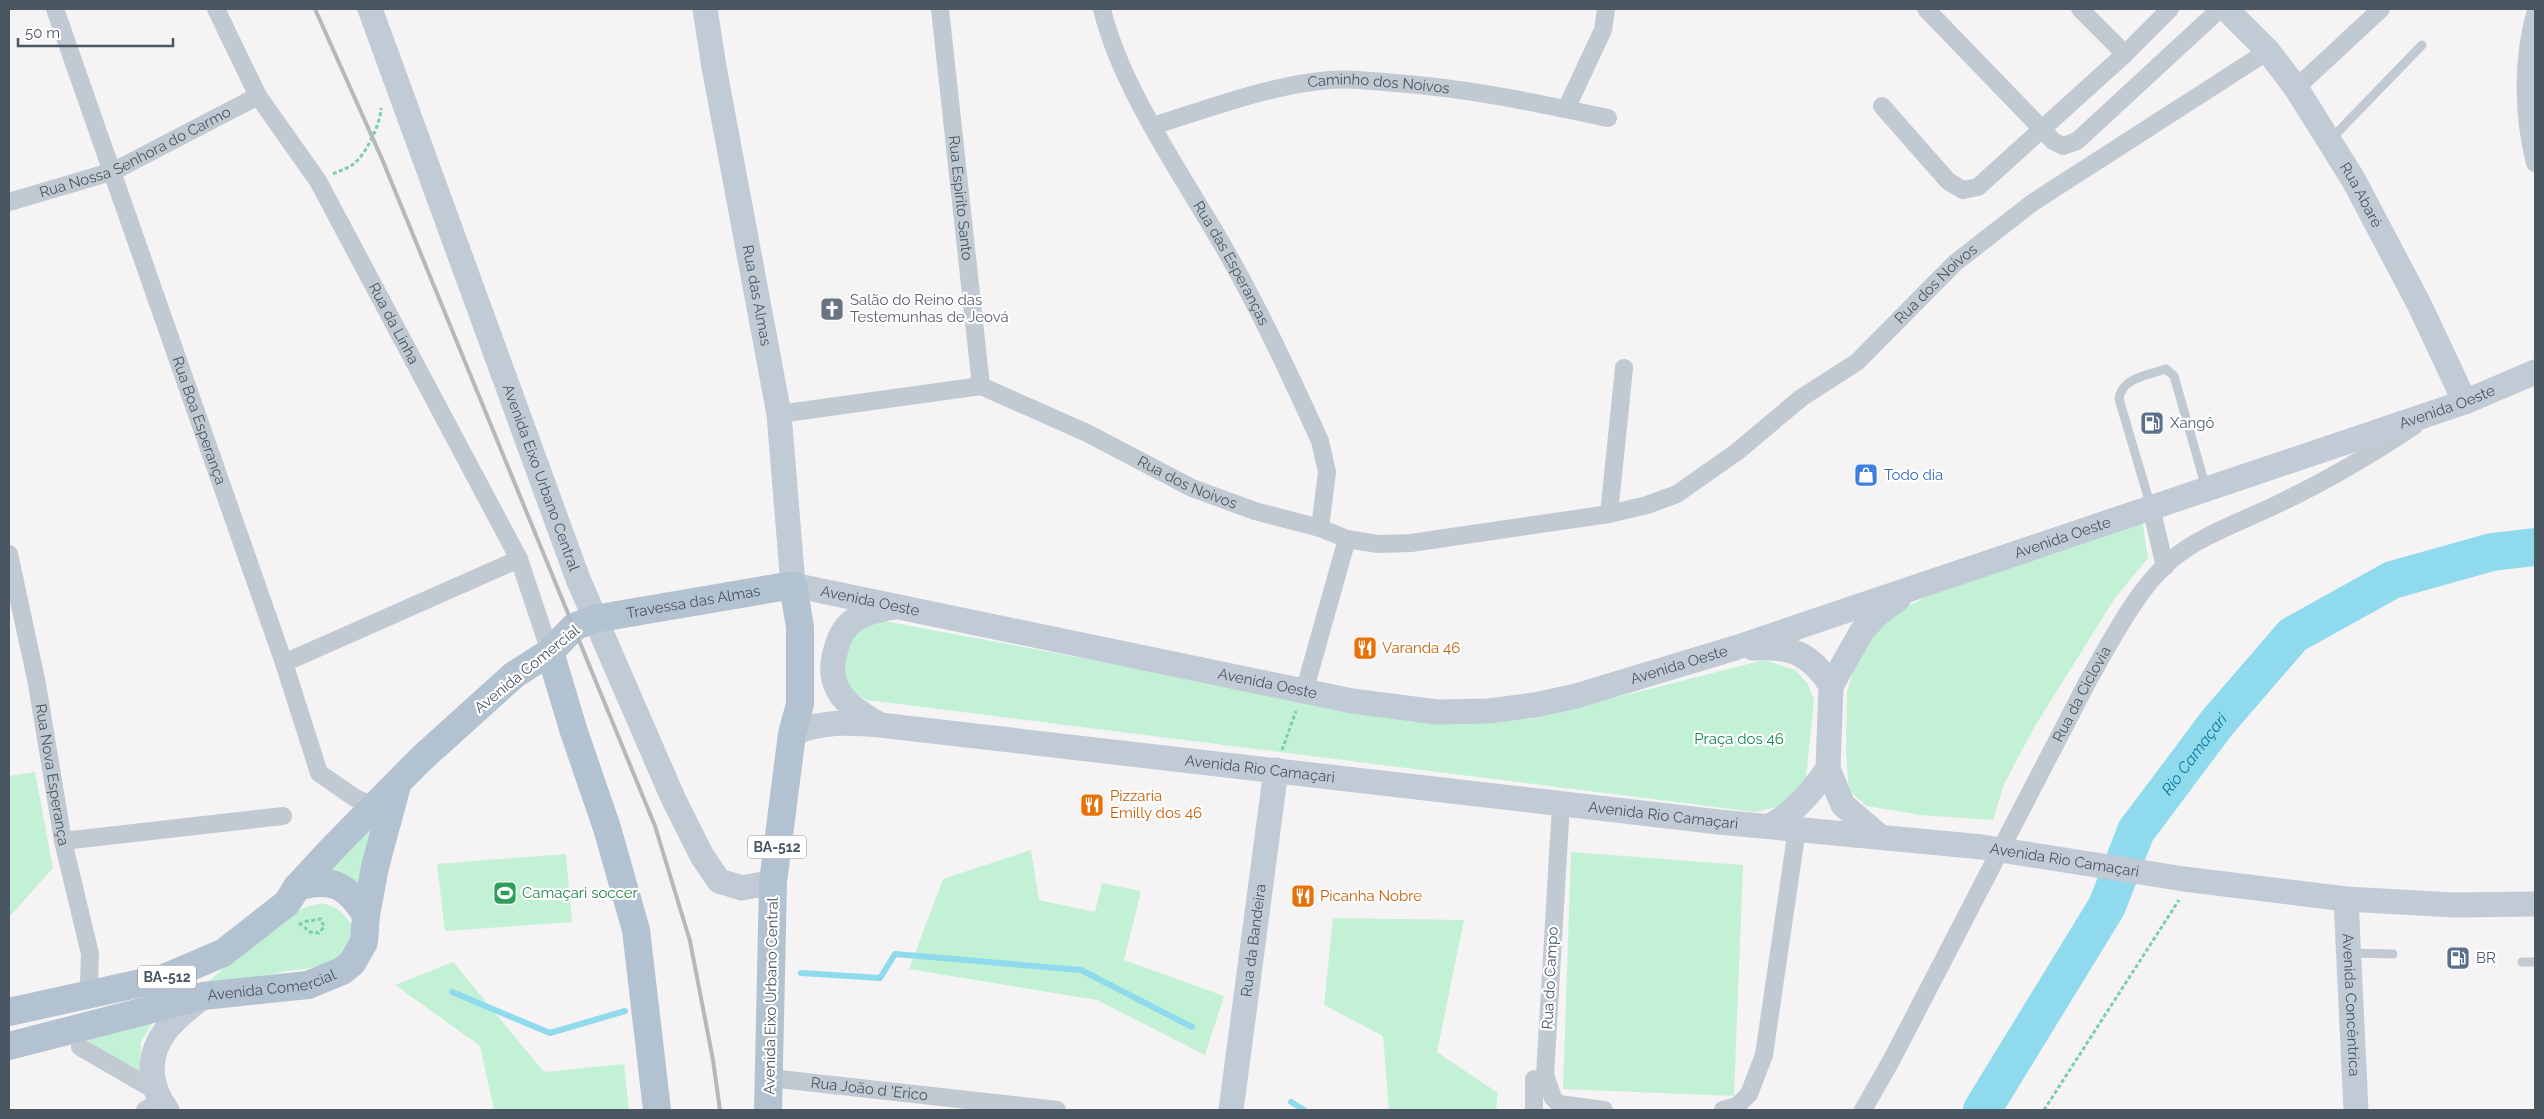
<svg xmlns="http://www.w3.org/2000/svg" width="2544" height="1119" font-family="Raleway,sans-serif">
<rect width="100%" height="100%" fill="#f5f3f3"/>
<g fill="#c3f1d5">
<path d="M2142 520 2148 558 2115 598 2035 726 2004 784 1993 820 1921 815 1866 806 1849 790 1846 753 1847 692 1857 658 1891 615 1924 598Z"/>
<path d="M879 620 1424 722 1531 719 1764 660 1795 670 1808 684 1814 700 1805 786 1786 805 1755 812 867 700C862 697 854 694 851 690 839 675 847 639 861 627 866 624 874 622 879 620Z"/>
<path d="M35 772 53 868 9 917V776Z"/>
<path d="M392 790 363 915 321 883Z"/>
<path d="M1031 850 1039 900 1095 912 1102 883 1141 891 1124 960 1224 996 1205 1055 1097 1000 909 969 943 879Z"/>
<path d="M1571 852 1743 865 1734 1096 1563 1089Z"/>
<path d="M566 854 572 922 445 931 437 864Z"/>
<path d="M323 903 338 909 352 924 349 947 327 966 287 971 201 988 248 947 303 908Z"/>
<path d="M1333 918 1464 920 1437 1052 1498 1093 1496 1110H1389L1383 1036 1324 1005Z"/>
<path d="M453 962 544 1072 624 1064 629 1110H494L480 1046 395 985Z"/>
<path d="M154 1021 141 1041 140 1080 85 1038Z"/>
</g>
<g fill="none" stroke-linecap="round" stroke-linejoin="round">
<g stroke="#90daee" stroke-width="6">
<path d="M801 973 880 978 895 954 1081 970 1192 1027"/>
<path d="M452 992 550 1033 625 1011"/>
<path d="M1291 1102 1304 1110"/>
</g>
<path stroke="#90daee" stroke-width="38" id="s1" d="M1982 1110 2107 906 2136 831 2217 723 2293 635 2392 580 2492 552 2535 547"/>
<g stroke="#7ad0a6" stroke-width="3" stroke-dasharray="4 2.5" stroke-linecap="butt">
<path d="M333 174C339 171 346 169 352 165 365 157 381 123 381 108"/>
<path d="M1282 750 1296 711"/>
<path d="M299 923 310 932 319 933 324 927 321 919 302 922"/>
<path d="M2044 1110 2179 900"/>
</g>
<g stroke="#c1cad2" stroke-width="9">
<path d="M2330 140 2422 45"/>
<path d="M2151 507 2119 399C2121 378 2148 375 2166 369L2174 376 2206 488"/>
<path d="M2350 953 2393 954"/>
<path d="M2522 962H2535"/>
</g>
<g stroke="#c1cad2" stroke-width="18">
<path id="s2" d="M55 9 284 663 319 773 355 798 373 806"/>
<path id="s3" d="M216 9 258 96 318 181 519 559 550 652"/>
<path id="s4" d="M940 9 981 386"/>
<path id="s5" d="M1102 9C1120 86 1182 175 1222 244 1259 308 1290 375 1320 441L1327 472 1320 528"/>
<path d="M2080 9 2125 54"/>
<path d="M2170 9 2125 54 2042 129 2053 141 2063 146 2077 141 2220 9"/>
<path d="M2535 14C2522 61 2523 116 2535 163"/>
<path d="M2296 88 2381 9"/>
<path d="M1882 106 1948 181 1963 190 1978 187 2042 129 1926 9"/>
<path d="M1566 109 1603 30 1606 9"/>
<path id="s6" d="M1153 126C1210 108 1270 85 1330 80 1351 78 1373 81 1394 83 1467 88 1537 103 1608 118"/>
<path id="s7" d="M9 202 114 171 258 96"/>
<path id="s8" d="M779 414 981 386 1087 433 1192 488 1255 511 1320 528 1347 539 1378 544 1411 543 1609 514 1647 505 1677 494 1738 451 1801 398 1857 362 1955 263 2032 203 2268 51"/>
<path d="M2151 507 2165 567"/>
<path d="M1609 514 1624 368"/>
<path id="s9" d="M9 554 37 684 63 841 90 954 89 981 86 995"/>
<path d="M284 663 519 559"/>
<path d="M1304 692 1347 539"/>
<path d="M1561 804 1545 1075 1553 1098 1559 1104 1604 1110"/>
<path d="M63 841 283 816"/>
<path d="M80 1047 156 1091"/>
<path id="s10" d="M770 1078 1057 1110"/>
<path d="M145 1110 160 1102"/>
<path d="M1534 1110V1079"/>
<path d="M1723 1110 1737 1106 1749 1094 1764 1055 1797 829"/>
<path id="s11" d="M1863 1110 1891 1061 2089 679C2111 641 2137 589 2171 560 2202 534 2246 520 2282 502 2328 480 2372 454 2414 426"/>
</g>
<g stroke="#c1cbd6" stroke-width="25">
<path id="s12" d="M370 9 578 579 673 798 702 856 719 881 742 888 773 882"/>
<path id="s13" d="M705 9 714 67 779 414 793 585 1352 701 1437 712 1489 711 1535 705 1576 696 1735 648 2465 402 2535 372"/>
<path id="s14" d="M2226 9 2268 51 2296 88 2353 179 2419 304 2465 402"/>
<path d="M1753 648C1791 646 1811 653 1831 686"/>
<path d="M877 723C846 706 824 687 836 649 839 638 844 627 854 620 866 612 879 610 893 607"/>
<path id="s15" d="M792 734C821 721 849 722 880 725L1719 822 1982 847 2184 879 2346 899 2454 905 2535 904"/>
<path d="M1770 826C1795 812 1811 792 1828 769"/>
<path d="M1878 835 1843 805 1828 769 1831 686 1862 631 1878 614 1899 598"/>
<path id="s16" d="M2346 899 2356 1110"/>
<path d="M167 1110C159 1100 155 1091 153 1078 147 1040 176 1017 203 997"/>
<path id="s17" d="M1231 1110 1276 770"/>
</g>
<g stroke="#b3c2d1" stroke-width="28">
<path d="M550 652 574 732 607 828 636 930 657 1110"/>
<path d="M297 887C332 877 347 885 366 915"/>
<path id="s18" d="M9 1012 164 978 223 953 287 903 297 887 334 847 421 759 514 675 550 652 574 627 594 619 793 585 800 627V704L792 734 773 882 768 1110"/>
<path id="s19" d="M9 1046 203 996 308 985 342 971 352 963 364 942 366 915 375 867 397 785"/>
</g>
<path stroke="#b5b8bd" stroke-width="4" d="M315 9 382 159 655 826 690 941 713 1060 720 1110"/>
</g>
<defs>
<g id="church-square" transform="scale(1.25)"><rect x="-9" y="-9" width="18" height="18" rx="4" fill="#6b7280" stroke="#fff"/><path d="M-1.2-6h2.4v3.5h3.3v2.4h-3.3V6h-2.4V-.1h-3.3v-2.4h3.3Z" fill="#fff"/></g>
<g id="fuel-square" transform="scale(1.25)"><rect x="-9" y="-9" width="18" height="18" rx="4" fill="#5c6f8a" stroke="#fff"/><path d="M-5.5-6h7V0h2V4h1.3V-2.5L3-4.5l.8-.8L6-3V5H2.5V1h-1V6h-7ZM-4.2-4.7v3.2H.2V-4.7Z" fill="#fff"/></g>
<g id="shop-square" transform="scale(1.25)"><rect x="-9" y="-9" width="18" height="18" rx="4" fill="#3f7fe0" stroke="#fff"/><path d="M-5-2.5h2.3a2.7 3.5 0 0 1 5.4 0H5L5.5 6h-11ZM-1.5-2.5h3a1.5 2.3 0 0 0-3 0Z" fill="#fff"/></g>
<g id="restaurant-square" transform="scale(1.25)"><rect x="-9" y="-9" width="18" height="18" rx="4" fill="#e8710a" stroke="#fff"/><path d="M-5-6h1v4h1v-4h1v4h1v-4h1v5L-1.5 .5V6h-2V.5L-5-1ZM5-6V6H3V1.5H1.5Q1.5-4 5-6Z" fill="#fff"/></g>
<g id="stadium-square" transform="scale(1.25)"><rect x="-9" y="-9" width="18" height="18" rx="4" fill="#2e9e5b" stroke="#fff"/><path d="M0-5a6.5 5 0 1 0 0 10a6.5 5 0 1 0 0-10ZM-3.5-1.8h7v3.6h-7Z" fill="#fff"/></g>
</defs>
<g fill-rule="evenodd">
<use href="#church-square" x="832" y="309"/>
<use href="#fuel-square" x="2152" y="423"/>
<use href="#shop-square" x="1866" y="475"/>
<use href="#restaurant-square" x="1365" y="648"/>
<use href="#restaurant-square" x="1092" y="805"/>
<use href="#stadium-square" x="505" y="893"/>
<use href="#restaurant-square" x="1303" y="896"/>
<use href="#fuel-square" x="2458" y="958"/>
</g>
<g text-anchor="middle" stroke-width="4.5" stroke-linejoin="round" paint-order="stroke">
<g fill="#fff" stroke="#808990" stroke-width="1">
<rect x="748" y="835.5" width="58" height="23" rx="4"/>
<rect x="138" y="965.5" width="58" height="23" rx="4"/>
</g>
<g font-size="14" font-weight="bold" fill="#4a5661">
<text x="777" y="852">BA-512</text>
<text x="167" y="982">BA-512</text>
</g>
<g font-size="15" fill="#4a5661" stroke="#fff">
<text dy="5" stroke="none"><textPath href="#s6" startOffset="232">Caminho dos Noivos</textPath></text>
<text dy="5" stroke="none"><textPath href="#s7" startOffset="136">Rua Nossa Senhora do Carmo</textPath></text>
<text dy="5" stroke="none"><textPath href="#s14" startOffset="231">Rua Abaré</textPath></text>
<text dy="5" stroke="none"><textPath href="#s4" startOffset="190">Rua Espirito Santo</textPath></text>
<text dy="5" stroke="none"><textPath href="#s5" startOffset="286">Rua das Esperanças</textPath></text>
<text dy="5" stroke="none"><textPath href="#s8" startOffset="1272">Rua dos Noivos</textPath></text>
<text dy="5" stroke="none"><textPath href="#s13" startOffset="291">Rua das Almas</textPath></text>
<text dy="5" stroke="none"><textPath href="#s3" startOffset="362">Rua da Linha</textPath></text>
<text dy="5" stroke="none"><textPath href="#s13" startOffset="2298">Avenida Oeste</textPath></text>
<text dy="5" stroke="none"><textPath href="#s2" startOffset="436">Rua Boa Esperança</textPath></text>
<text dy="5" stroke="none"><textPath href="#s12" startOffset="499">Avenida Eixo Urbano Central</textPath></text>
<text dy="5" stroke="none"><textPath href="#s8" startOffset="432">Rua dos Noivos</textPath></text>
<text dy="5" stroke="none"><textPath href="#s13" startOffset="1892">Avenida Oeste</textPath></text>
<text dy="5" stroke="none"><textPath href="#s13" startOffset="662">Avenida Oeste</textPath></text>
<text dy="5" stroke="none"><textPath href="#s18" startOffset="826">Travessa das Almas</textPath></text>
<text dy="5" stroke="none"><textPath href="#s13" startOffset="1488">Avenida Oeste</textPath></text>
<text transform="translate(527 669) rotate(-39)" y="5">Avenida Comercial</text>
<text dy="5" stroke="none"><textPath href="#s13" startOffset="1068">Avenida Oeste</textPath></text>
<text dy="5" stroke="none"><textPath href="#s11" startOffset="470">Rua da Ciclovia</textPath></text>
<text dy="5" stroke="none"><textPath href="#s15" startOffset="472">Avenida Rio Camaçari</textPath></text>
<text dy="5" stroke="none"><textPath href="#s9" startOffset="225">Rua Nova Esperança</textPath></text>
<text dy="5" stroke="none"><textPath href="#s15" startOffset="878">Avenida Rio Camaçari</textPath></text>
<text dy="5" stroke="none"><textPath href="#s15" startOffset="1282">Avenida Rio Camaçari</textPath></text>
<text dy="5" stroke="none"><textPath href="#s17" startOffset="171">Rua da Bandeira</textPath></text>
<text transform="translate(1550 978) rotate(-87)" y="5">Rua do Campo</text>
<text dy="5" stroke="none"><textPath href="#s19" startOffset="270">Avenida Comercial</textPath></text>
<text transform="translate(771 996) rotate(-89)" y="5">Avenida Eixo Urbano Central</text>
<text dy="5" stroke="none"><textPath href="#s16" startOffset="106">Avenida Concêntrica</textPath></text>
<text dy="5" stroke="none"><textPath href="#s10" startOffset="100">Rua João d 'Erico</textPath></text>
</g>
<g font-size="15" fill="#5b616d" stroke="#fff" text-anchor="start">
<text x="850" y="305">Salão do Reino das<tspan x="850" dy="17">Testemunhas de Jeová</tspan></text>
</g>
<g font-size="15" fill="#4e5e75" stroke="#fff" text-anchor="start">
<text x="2170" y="428">Xangô</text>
<text x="2476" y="963">BR</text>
</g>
<g font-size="15" fill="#366cbe" stroke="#fff" text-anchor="start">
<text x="1884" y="480">Todo dia</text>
</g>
<g font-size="15" fill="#c56008" stroke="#fff" text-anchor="start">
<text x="1382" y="653">Varanda 46</text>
<text x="1110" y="801">Pizzaria<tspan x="1110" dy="17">Emilly dos 46</tspan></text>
<text x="1320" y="901">Picanha Nobre</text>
</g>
<g font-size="15" fill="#17864f" stroke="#fff">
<text x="1739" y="744">Praça dos 46</text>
</g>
<g font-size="15" fill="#27864d" stroke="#fff" text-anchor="start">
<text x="522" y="898">Camaçari soccer</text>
</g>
<g font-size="16" font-style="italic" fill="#0c7c9b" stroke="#fff">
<text dy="6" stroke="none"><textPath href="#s1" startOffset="416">Rio Camaçari</textPath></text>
</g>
</g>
<rect width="2544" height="1119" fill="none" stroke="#4a5661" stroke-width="20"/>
<path d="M18 38v8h155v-8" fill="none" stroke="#4a5661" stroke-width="2.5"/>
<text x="25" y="38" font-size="15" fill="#4a5661" stroke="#ffffff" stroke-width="4" paint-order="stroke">50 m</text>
</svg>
